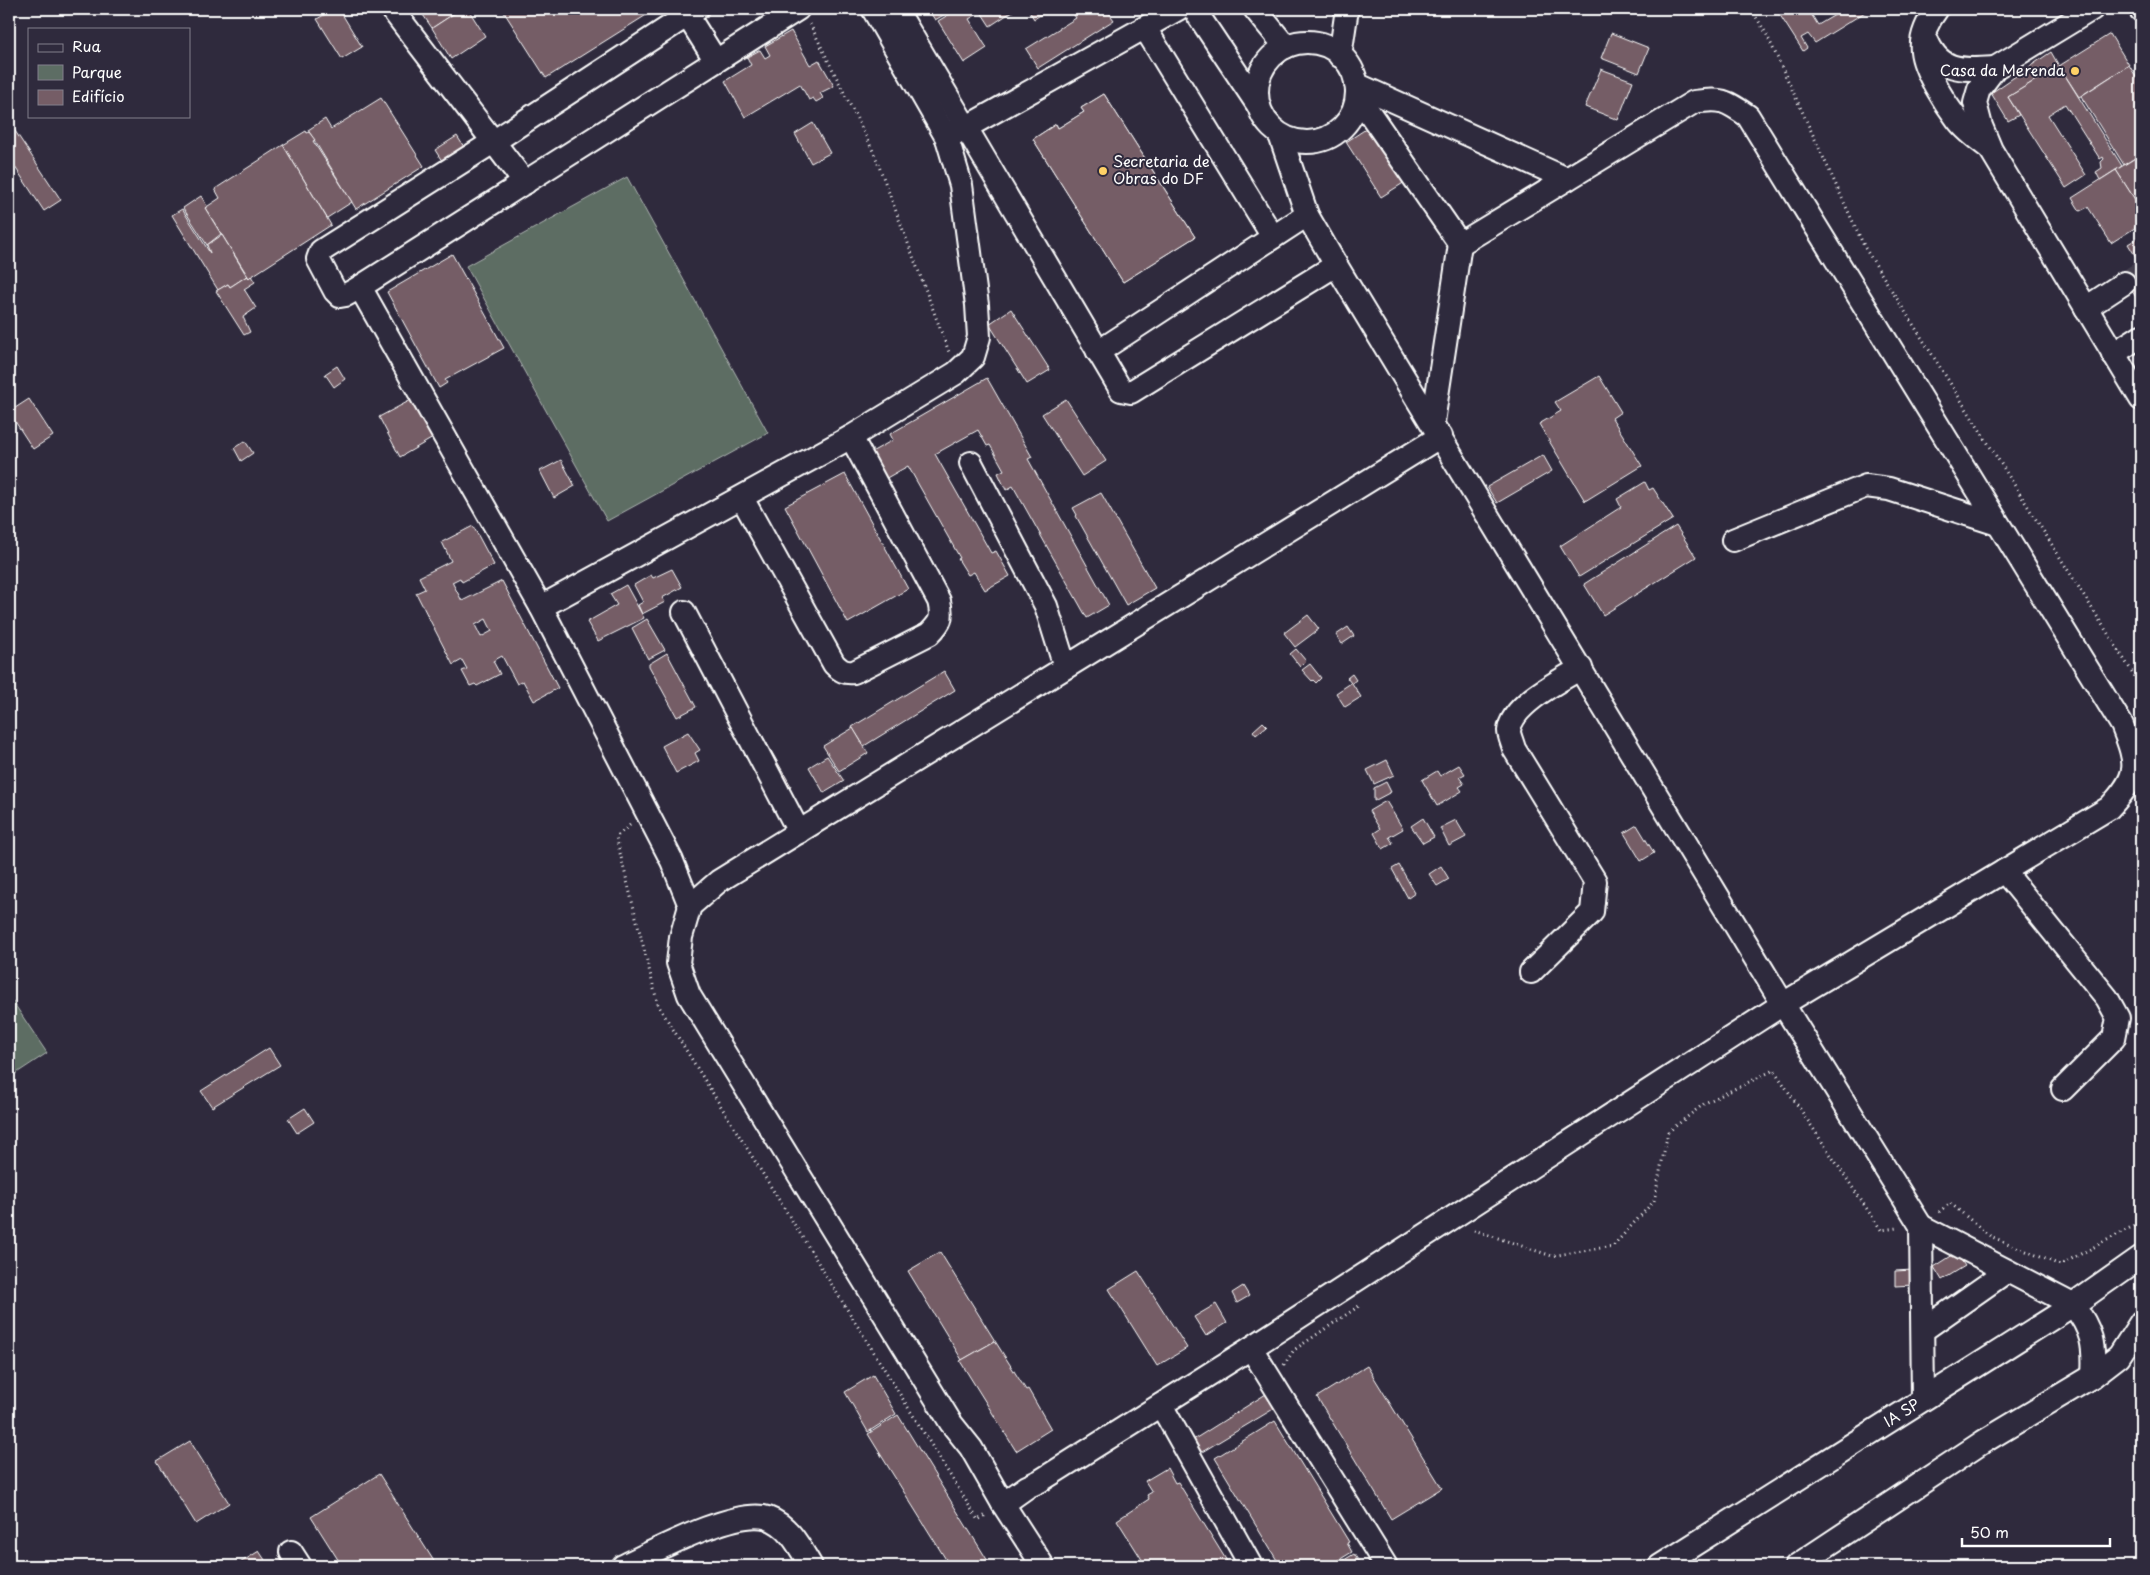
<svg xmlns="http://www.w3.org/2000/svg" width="2150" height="1575" font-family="'Playpen Sans',sans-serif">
<rect width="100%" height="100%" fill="#2f2a3d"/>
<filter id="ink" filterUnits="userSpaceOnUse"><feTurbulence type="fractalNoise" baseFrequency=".02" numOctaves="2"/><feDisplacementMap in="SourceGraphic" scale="10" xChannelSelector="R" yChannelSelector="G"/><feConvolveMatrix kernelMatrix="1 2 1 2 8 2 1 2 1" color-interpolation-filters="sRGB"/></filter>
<g filter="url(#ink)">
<g fill="#5d6d64" stroke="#aeb6b2">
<path d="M627 177 768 433 607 521 466 266Z"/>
<path d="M9 996 47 1053 9 1078Z"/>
</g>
<g fill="#755d66" stroke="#fff" fill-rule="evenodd">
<path d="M334 9H339L362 47 342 59 317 19Z"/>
<path d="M419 9H458V11L432 28Z"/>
<path d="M457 9H468L485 36 451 59 432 28 458 11Z"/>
<path d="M502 9H656L546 78Z"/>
<path d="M928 9H954L935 20Z"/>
<path d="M958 9H972L976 15 969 19 987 48 964 63 938 21Z"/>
<path d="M979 9H1012L1013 11 990 26Z"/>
<path d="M1028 9H1050L1034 19Z"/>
<path d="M1077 9H1106L1114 20 1038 68 1026 49 1076 18 1072 12Z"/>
<path d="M1776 9H1808L1818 25 1845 9H1870L1815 43 1808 34 1801 38 1807 48 1803 51Z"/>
<path d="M791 31 810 65 819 60 834 86 820 93 823 98 816 102 813 98 809 100 800 84 745 117 725 81 751 65 747 57 760 50 765 58 770 55 765 46Z"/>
<path d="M1611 33 1649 48 1639 73 1601 58Z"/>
<path d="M2110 34 2129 65 2079 97 2059 66Z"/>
<path d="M2051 52 2059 66 2008 97 2019 115 2008 121 1991 93Z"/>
<path d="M2129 65 2141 85V154L2124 165 2081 96Z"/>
<path d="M2059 66 2122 166 2100 180 2096 172 2102 168 2101 162 2104 159 2103 157 2100 159 2065 104 2048 115 2086 175 2066 188 2008 97Z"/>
<path d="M1601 69 1633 81 1618 120 1585 107Z"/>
<path d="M1104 94 1195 237 1123 282 1033 139 1056 124 1058 128 1060 127 1084 112 1081 108ZM1105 153 1109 158 1091 169 1088 164ZM1140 212 1142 217 1124 228 1122 224Z"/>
<path d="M1104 94 1195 237 1123 282 1033 139 1056 124 1058 128 1060 127 1084 112 1081 108Z"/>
<path d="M381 98 424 166 356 209 308 130 325 119 331 129Z"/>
<path d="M9 122 61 200 44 211 9 158Z"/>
<path d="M813 123 830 153 811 163 795 134Z"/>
<path d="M1369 127 1405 182 1381 197 1346 142Z"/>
<path d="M306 131 307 133 309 132 315 140 313 141 352 202 327 218 283 145Z"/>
<path d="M457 136 466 150 444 164 435 150Z"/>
<path d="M283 145 331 225 249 278 205 208 220 198 215 189Z"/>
<path d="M2137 157 2141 164V209L2116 170Z"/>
<path d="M2116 170 2141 209V224L2111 243 2088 207 2080 211 2072 198Z"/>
<path d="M201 196 207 206 205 208 221 234 207 245 183 208Z"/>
<path d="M182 209 210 253 207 245 222 235 247 276 230 287 228 284 218 290 172 215Z"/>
<path d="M2141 236V296L2137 299 2123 276 2141 265 2128 244Z"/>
<path d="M452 254 504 348 445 380 447 383 439 388 387 292Z"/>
<path d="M247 276 249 278 251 276 255 282 244 289 256 308 243 317 250 332 244 335 216 291 228 284 230 287Z"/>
<path d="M1011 309 1050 370 1027 384 989 324Z"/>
<path d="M337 366 345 379 334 387 325 374Z"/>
<path d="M1599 376 1621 412 1612 418 1642 466 1585 501 1539 424 1561 411 1555 402Z"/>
<path d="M987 378 1032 457 1028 459 1109 605 1087 618 1013 486 1006 490 998 473 1004 470 990 445 987 446 978 430 935 454 991 553 996 551 1010 576 985 590 974 572 968 575 958 559 960 558 908 466 883 480 868 454 893 440 890 434Z"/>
<path d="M29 399 53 436 33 449 9 412Z"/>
<path d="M413 399 433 438 400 457 379 417Z"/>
<path d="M1066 399 1106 461 1082 476 1042 414Z"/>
<path d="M245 441 253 453 241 461 234 448Z"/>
<path d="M1543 455 1552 471 1497 503 1487 487Z"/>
<path d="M561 460 575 486 554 498 540 471Z"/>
<path d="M845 474 908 589 848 623 785 506Z"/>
<path d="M1645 482 1649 490 1653 488 1673 519 1579 577 1560 546 1621 507 1617 499Z"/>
<path d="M1101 493 1155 588 1126 605 1076 516 1077 515 1073 508Z"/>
<path d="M473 526 494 565 462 582 460 578 452 582 462 601 502 581 558 688 534 701 523 681 517 684 502 656 493 661 500 674 477 686 475 684 470 686 462 671 467 669 462 660 453 665 416 593 425 589 419 577 451 561 442 542ZM486 619 492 631 481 637 475 625Z"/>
<path d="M1676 526 1696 557 1603 615 1584 584Z"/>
<path d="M672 569 682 587 662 598 665 602 642 614 638 605 643 602 634 585 651 575 653 578Z"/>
<path d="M626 585 644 618 598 641 587 622 617 605 610 594Z"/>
<path d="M1308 615 1319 629 1295 647 1284 633Z"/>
<path d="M647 619 665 650 648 659 632 628Z"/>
<path d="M1348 627 1354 636 1342 644 1336 635Z"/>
<path d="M1296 649 1306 661 1300 667 1290 654Z"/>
<path d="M667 653 696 707 677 717 649 666V664Z"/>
<path d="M1310 664 1321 678 1316 683 1313 680 1312 681 1302 670Z"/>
<path d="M944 671 955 690 864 746 852 727Z"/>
<path d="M1352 674 1356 680 1352 683 1361 697 1345 707 1336 693 1351 683 1347 678Z"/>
<path d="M748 710 791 786 783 791 740 714Z"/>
<path d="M1263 722 1267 726 1256 735 1253 731Z"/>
<path d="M853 728 868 753 839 771 823 746Z"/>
<path d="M688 732 700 750 695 753 699 761 676 773 662 746Z"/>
<path d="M827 756 844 781 824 793 809 767Z"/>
<path d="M1387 760 1394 775 1374 784 1367 770Z"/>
<path d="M1459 765 1465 774 1459 777 1464 784 1459 787 1462 791 1437 806 1422 780 1437 771 1440 776Z"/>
<path d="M1386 782 1391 792 1374 801V788Z"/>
<path d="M1386 801 1403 829 1389 837 1393 843 1383 849 1374 833 1380 829 1369 811Z"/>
<path d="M1423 818 1434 837 1423 843 1411 826Z"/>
<path d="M1456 820 1466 837 1449 846 1440 828Z"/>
<path d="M1637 825 1654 853 1641 861 1624 833Z"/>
<path d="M1399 865 1415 893 1408 898 1392 869Z"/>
<path d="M1441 866 1449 879 1437 886 1429 874Z"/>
<path d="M269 1048 280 1065 212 1107 201 1091Z"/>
<path d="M305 1108 314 1122 297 1133 288 1119Z"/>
<path d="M940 1252 995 1341 962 1360 908 1271Z"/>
<path d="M1956 1253 1965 1266 1942 1280 1934 1267Z"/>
<path d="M1913 1270V1285L1895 1286V1271Z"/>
<path d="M1138 1271 1187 1348 1157 1366 1109 1289Z"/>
<path d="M1243 1286 1249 1296 1237 1303 1232 1293Z"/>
<path d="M1216 1304 1227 1323 1206 1336 1194 1317Z"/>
<path d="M995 1341 1026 1390 1028 1389 1051 1429 1016 1451 960 1361Z"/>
<path d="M1367 1366 1442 1488 1391 1519 1317 1397Z"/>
<path d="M873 1375 896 1414 868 1432 845 1392Z"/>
<path d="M1266 1394 1275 1408 1197 1455 1193 1440Z"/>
<path d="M898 1415 960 1516 991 1566H950L884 1460 868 1434Z"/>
<path d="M1275 1421 1349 1542 1347 1543 1352 1552 1329 1566H1271L1278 1562 1215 1458Z"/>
<path d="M190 1441 229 1503 196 1524 157 1461Z"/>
<path d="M1167 1468 1175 1483 1178 1482 1230 1566H1146L1117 1520 1149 1499 1147 1495 1152 1492 1145 1481Z"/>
<path d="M379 1474 437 1566H342L311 1517Z"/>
<path d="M259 1551 269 1566H235Z"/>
<path d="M1354 1554 1362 1566H1331L1339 1561V1563Z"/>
</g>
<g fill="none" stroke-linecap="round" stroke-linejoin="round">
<path stroke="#443f50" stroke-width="22" stroke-dasharray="22 11" stroke-linecap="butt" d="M2124 283 2141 272"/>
<g stroke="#fff" stroke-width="26">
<g id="minor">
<path d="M392 9 525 183"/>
<path d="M697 9 493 142 321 251 318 259 335 291 340 296 346 295 360 287 798 9"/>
<path d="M873 9 947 138"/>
<path d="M896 9 1121 390 1131 392 1336 265"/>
<path d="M1194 9 1258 105"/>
<path d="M1255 9 1286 47"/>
<path d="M1937 9C1928 21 1920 35 1922 51 1924 71 1945 103 1957 119 1965 130 1977 139 1988 147"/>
<path d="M2092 9 1995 68 1979 89 1975 103 1981 126 1991 150 2141 399"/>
<path d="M2140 9 2141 10"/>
<path d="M687 15 716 61"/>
<path d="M1145 28 1273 237"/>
<path d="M1926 38C1939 73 1963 70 1995 68"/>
<circle cx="1307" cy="92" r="50"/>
<path d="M1340 56 1347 9"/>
<path d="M1356 84 1567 179"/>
<path d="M1357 95 1460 244 1433 422"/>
<path d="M1280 135 1307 215 1336 265 1783 1004 1921 1226 1923 1398"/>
<path d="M360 287 541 607 672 861 690 906"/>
<path d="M2086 308 2124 283"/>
<path d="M1098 352 1307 215"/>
<path d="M2113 354 2141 336"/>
<path d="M1441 436 719 881 690 906 681 937 678 963 689 995 951 1423 971 1448 1003 1504 1027 1487 1040 1481 1251 1348 1783 1004 2109 808C2140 775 2138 765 2122 725L1748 116C1725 100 1721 98 1694 102L1460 244"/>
<path d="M971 463 1046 606 1065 667"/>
<path d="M742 498 834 664C841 671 845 673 854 672L929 634C941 622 943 618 939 601L851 437"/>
<path d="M1733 540 1866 486 1889 489 1998 524"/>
<path d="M541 607 851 437 956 373 973 357 979 337 977 305 961 185 947 138 1178 9"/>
<path d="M684 612 799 832"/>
<path d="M2004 871 2107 998 2118 1018 2114 1038 2063 1089"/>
<path d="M1531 972 1592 912 1595 881 1514 749C1513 744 1509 736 1509 731 1511 705 1561 680 1581 668"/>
<path d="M1921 1226 2073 1305C2092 1329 2095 1346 2093 1376"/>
<path d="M1923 1330 2007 1271"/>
<path d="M1251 1348 1386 1566"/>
<path d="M1161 1405 1251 1566"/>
<path d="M1003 1504 1043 1566"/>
<path d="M291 1552 300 1566"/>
<path d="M623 1566C653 1552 737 1507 768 1518 790 1526 800 1548 811 1566"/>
<path id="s1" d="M1660 1566 2073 1305 2141 1257"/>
<path d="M1796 1566 1983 1442 2093 1376 2119 1356 2141 1322"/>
</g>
</g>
<g stroke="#fff" stroke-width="3" stroke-dasharray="1 4" stroke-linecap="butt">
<path d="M1751 9 1766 33 1865 248 2141 686"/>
<path d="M810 24 874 153 949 352"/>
<path d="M630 825 616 837 658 1005 978 1520 986 1515"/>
<path d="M1939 1212 1950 1203 1990 1236 2060 1265 2141 1222"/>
<path d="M1474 1230 1552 1256 1613 1246 1654 1201 1668 1132 1705 1103 1774 1070 1881 1230 1897 1228"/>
<path d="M1284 1365 1294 1350 1359 1306"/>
</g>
<use href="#minor" stroke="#2f2a3d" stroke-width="22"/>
</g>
</g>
<g fill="#ffd166" stroke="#2f2a3d" stroke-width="2">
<circle cx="2075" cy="71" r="5"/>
<circle cx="1103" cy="171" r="5"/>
</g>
<g text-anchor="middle" stroke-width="4" stroke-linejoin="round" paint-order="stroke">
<g font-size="15" fill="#fff" stroke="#2f2a3d" text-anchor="end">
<text x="2065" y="76">Casa da Merenda</text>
<text x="1113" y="167" text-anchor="start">Secretaria de<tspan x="1113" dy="17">Obras do DF</tspan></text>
</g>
<g font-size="15" fill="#fff" stroke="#2f2a3d">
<text dy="5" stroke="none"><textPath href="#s1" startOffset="286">IA SP</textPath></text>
</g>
</g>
<rect width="2150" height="1575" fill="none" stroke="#2f2a3d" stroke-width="30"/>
<rect x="15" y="15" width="2120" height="1545" fill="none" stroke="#fff" stroke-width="2" filter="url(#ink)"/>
<rect x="28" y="28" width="162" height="90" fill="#2f2a3d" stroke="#827f8b"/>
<rect x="38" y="44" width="25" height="8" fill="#2f2a3d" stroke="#827f8b"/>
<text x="72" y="52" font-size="15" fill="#ffffff">Rua</text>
<rect x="38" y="65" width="25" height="15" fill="#5d6d64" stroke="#827f8b"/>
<text x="72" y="78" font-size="15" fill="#ffffff">Parque</text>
<rect x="38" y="90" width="25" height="15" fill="#755d66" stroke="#827f8b"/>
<text x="72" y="102" font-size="15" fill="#ffffff">Edifício</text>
<path d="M1962 1538v8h148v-8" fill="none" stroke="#ffffff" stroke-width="2.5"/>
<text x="1970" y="1538" font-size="15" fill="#ffffff" stroke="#2f2a3d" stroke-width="4" paint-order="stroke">50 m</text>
</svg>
